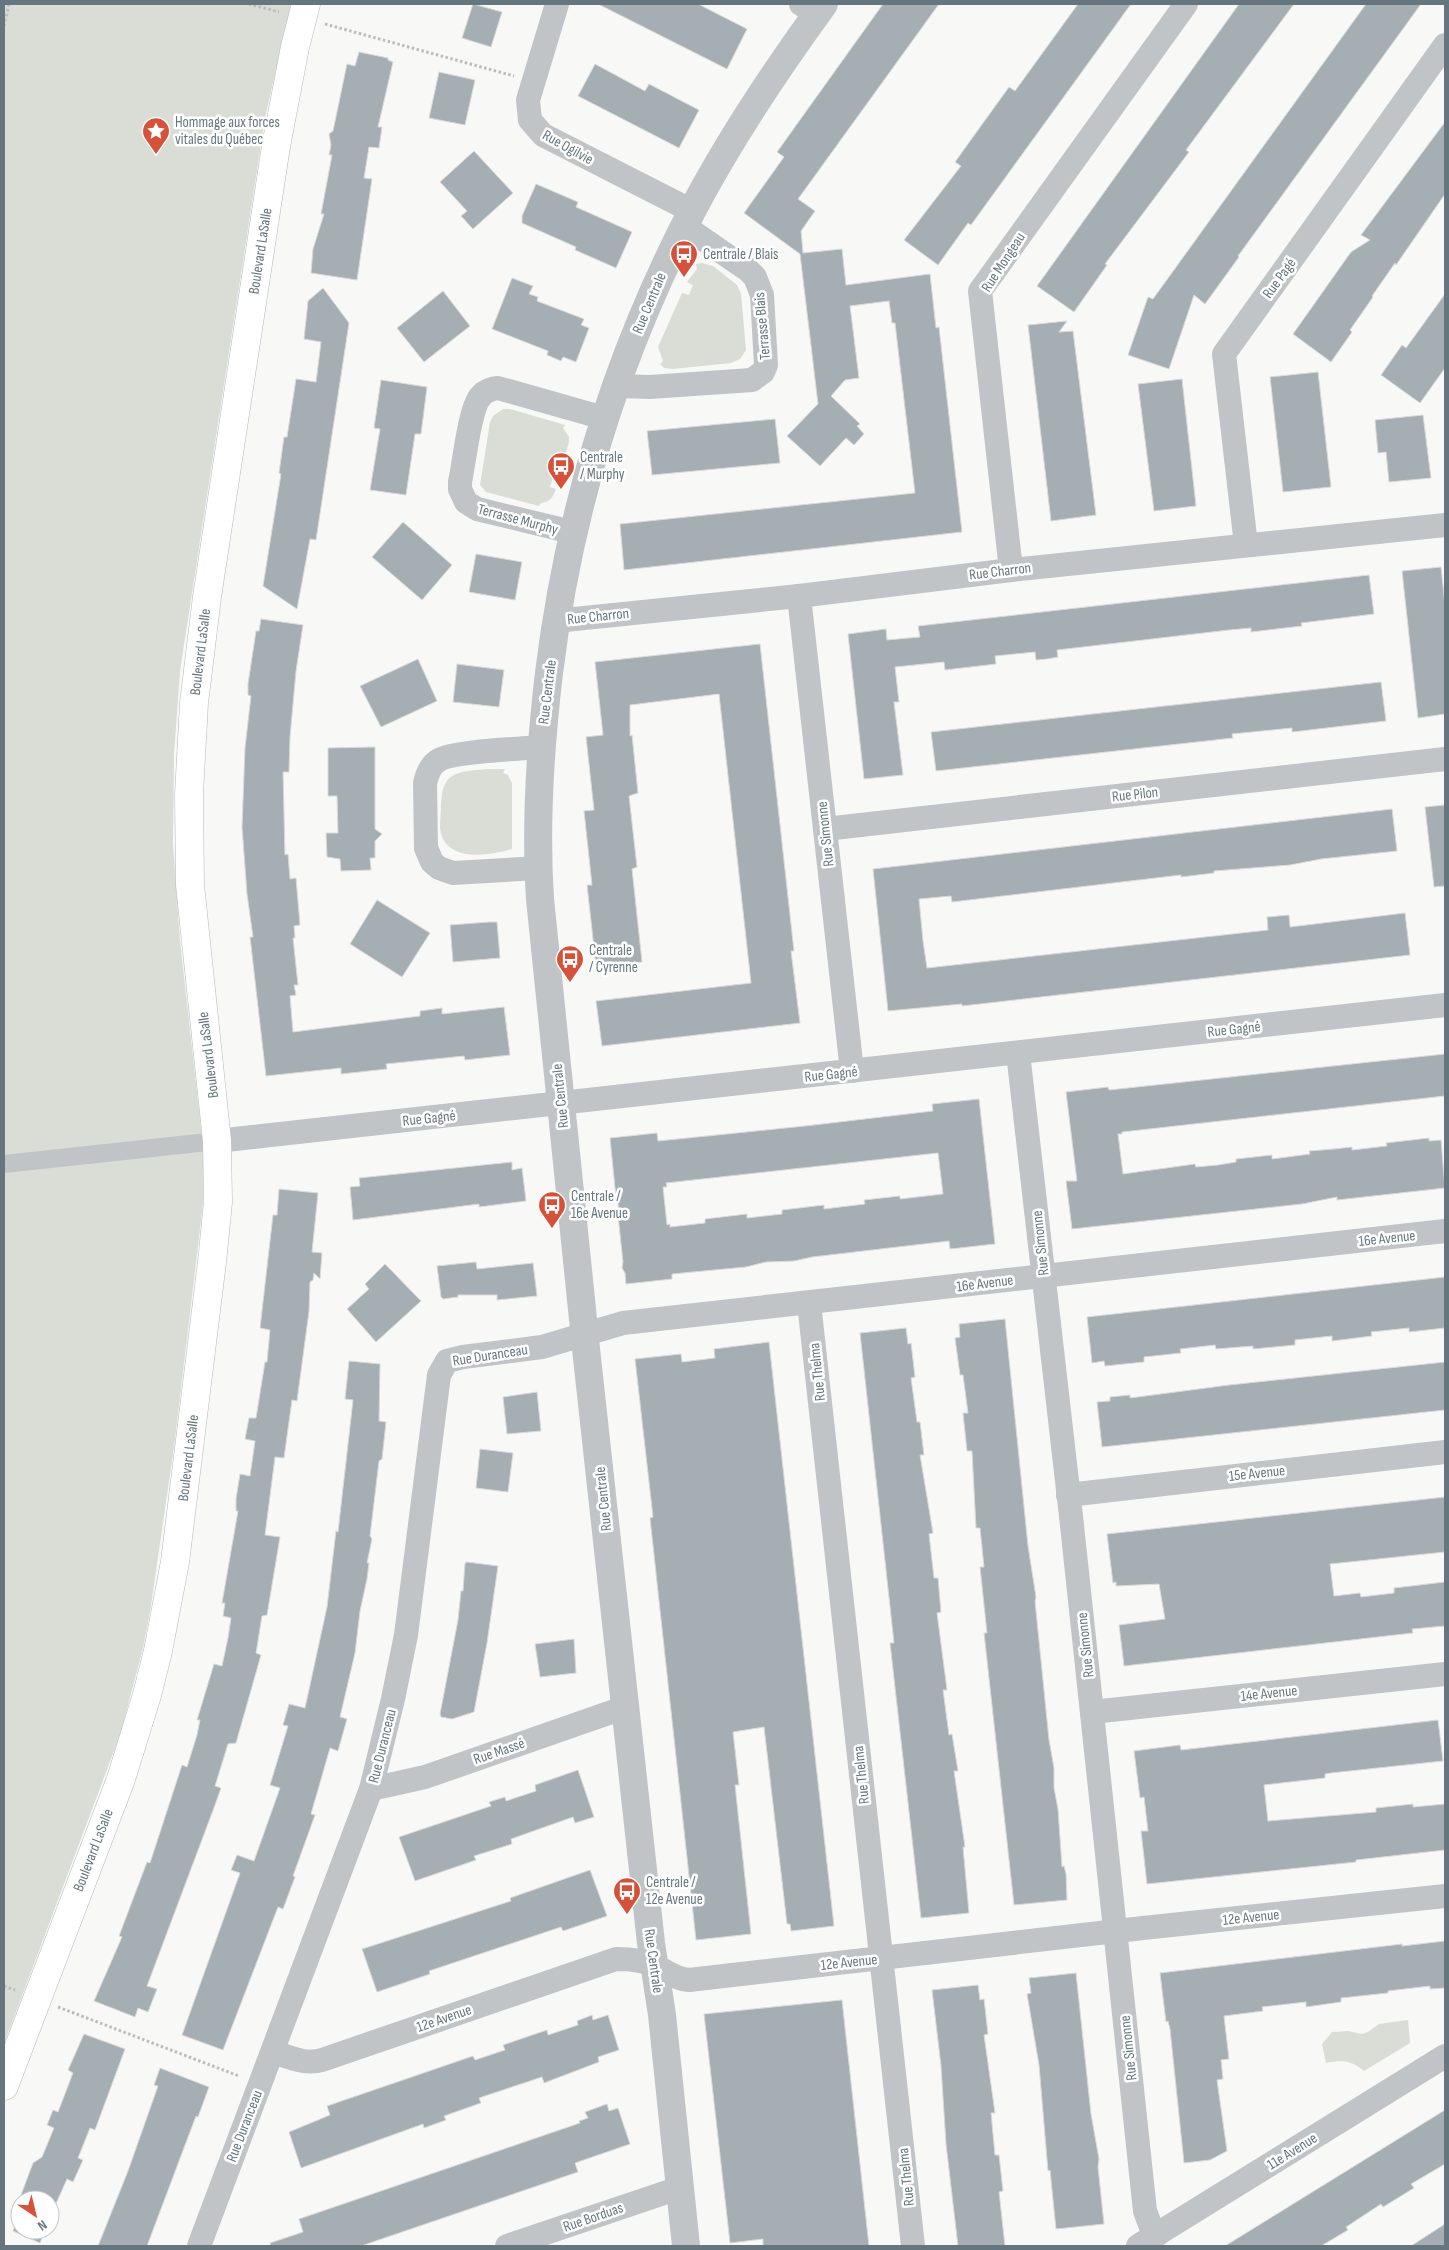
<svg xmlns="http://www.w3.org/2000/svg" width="1449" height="2250" font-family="'Sofia Sans Condensed',sans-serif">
<rect width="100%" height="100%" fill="#f8f8f6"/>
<g fill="#d9ddd6">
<path d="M4 4H291L265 118 180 671 174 754 173 844 180 941 203 1146V1204L174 1447 150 1612 143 1648 121 1732 4 2044Z"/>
<path d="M702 263 713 266 737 285 741 294 746 350 740 359 731 363 673 369 664 368 660 364 663 361 658 347 682 293 689 295 693 285 687 282 697 269 696 264Z"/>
<path d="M503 409H510L565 425 563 428 569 437V442L559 476 554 474 550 487 556 489C553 497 550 502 541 503L539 506 486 492 480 485 490 422 493 416Z"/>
<path d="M490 769H505L503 773 508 775 512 783V849C489 856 444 863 440 828 440 820 441 812 441 804 442 794 442 783 452 776 462 770 478 770 490 769Z"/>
<path d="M1408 2020 1410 2043 1364 2071C1352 2060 1341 2060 1326 2063L1322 2044 1332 2032 1348 2031 1362 2034 1368 2032 1379 2024Z"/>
</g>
<g fill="#a5aeb3" stroke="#dadad8" fill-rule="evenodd">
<path d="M473 4 502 12 491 47 462 38Z"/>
<path d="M598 4H698L747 29 727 69Z"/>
<path d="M883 4H939L798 199 815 211 801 231 803 253 842 249 846 285 930 274 936 328 939 327 962 532 624 570 620 524 915 493 895 323H892L889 301 850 306 859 378 845 380 831 396 860 424 857 426 864 434 854 445 846 438 820 466 787 436 818 404 800 254 744 213 784 157 777 152Z"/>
<path d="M1078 4H1131L971 225 968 223 938 265 904 240 961 166 955 162 1009 87 1015 91Z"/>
<path d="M1239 4H1294L1186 150 1189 152 1105 264 1107 265 1074 312 1037 286Z"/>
<path d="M1366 4H1421L1238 256 1239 257 1205 304 1194 295 1169 369 1128 355 1148 297 1153 299Z"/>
<path d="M359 52 388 58V60L393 62 378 127H382L379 148 369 147 364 178 372 179 357 280 311 273 313 249 324 214H321L332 155H329L331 145 329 134 333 131 347 64 355 66Z"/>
<path d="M595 64 645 91 649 84 699 110 679 148 578 96Z"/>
<path d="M439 72 475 80 465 125 429 118Z"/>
<path d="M1445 122V194L1396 265 1395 263 1372 296 1373 297 1350 330 1352 332 1331 362 1293 334 1351 252 1370 240 1361 235Z"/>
<path d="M474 151 513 193 473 229 461 216 467 211 440 182Z"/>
<path d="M536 184 578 202 576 207 632 232 616 268 575 250 576 247 522 223V216Z"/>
<path d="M512 278 533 286 529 294 538 297 537 301 584 319 581 325 589 328 576 362 563 357 561 361 547 355 548 351 492 329Z"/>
<path d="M323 288 349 323 316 540 310 539 297 609 263 586 281 474 279 473 284 437H287L296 379 316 382 321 342 304 339 308 301Z"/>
<path d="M443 291 470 326 424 362 397 328Z"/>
<path d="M1445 294V368L1420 403 1381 375 1402 345 1406 348Z"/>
<path d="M1067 321 1059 332 1073 331 1096 515 1051 521 1028 325Z"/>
<path d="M1318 372 1331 487 1283 492 1270 377Z"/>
<path d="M1182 379 1196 506 1154 511 1138 384Z"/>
<path d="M381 380 427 387 421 434H415L406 495 370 490 380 429 374 428Z"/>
<path d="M1423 415 1431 478 1389 482 1386 452 1378 453 1375 420Z"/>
<path d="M775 419 780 463 652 475 647 431Z"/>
<path d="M403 522 452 565 422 600 372 557Z"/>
<path d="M476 554 522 562 515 600 469 592Z"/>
<path d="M1441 567 1445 605V714L1418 718 1402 571Z"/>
<path d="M1369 575 1374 614 1301 623 1302 626 1251 632V628L1229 630 1057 650 1058 657 1047 659 1036 660 1035 652 995 656 996 664 945 670 944 662 895 667 899 702H894L903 775 864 779 848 634 886 629 887 640 920 637 918 626Z"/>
<path d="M261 619 303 625 296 671 290 737 289 772H283L285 855 288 854 290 879 296 878 300 925 294 926 295 938H293L298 985H294L296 995 290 996 293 1032 420 1016V1011L442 1008V1014L504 1007 510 1055 465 1060 464 1056 386 1064 387 1069 341 1074V1068L266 1076 250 937H253L247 894 242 827 245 748 251 696 248 695V684L256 631H259Z"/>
<path d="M760 644 794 951H791L800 1023 602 1046 596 1001 751 983 719 694 630 705V736L632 735 638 793 629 796 637 867 632 869 642 962 596 966 587 885H592L584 811 594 810 586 737 603 735 595 662Z"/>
<path d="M418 659 437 701 381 727 360 686Z"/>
<path d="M457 664 504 670 499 707 453 702Z"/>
<path d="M1381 682 1386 721 1292 732V728L1232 734 1233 738 936 771 931 732Z"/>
<path d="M375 747V829L382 834 375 841V858H370L371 870 341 871 340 859 327 857 326 833H338L337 796H328V748Z"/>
<path d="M1445 805V886L1434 887 1425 807Z"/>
<path d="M1392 809 1397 851 1321 859 1290 865 1214 871V873L1181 877V875L952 902 951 896 919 899 923 941 927 968 1268 930 1267 917 1289 915 1290 927 1405 913 1410 955 962 1006V1004L888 1011 873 869Z"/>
<path d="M377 900 430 933 402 977 350 944Z"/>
<path d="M489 922H497L500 958 453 962 450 925Z"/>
<path d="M1445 1054V1096L1122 1132V1134H1118L1123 1174 1195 1164 1196 1167 1218 1165 1236 1162V1159L1272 1155V1159L1310 1154 1309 1151 1334 1149 1352 1147V1150L1387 1146 1386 1143 1429 1138V1141L1441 1140 1445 1188 1337 1200V1197L1302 1204 1072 1229 1066 1181H1077L1066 1092 1108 1087 1109 1090Z"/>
<path d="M979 1099 995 1244 950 1249 949 1241 812 1257 794 1261 766 1262 746 1267 672 1274V1279L626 1284 625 1273 622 1268 623 1262 618 1216 620 1215 615 1188 610 1138 657 1133 658 1141 805 1126 933 1111 932 1104ZM938 1153 943 1194 900 1199V1196L864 1200 865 1204 824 1209V1205L782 1210V1214L747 1218V1214L705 1219V1223L670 1227V1224L667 1225 663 1187H667L666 1183Z"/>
<path d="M512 1162V1170L522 1168 526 1201 479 1207V1204L353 1220 350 1187 360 1186 359 1178Z"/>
<path d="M279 1189 318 1193 312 1252 322 1253 320 1279 314 1273 313 1280 310 1282 309 1311 297 1401 292 1400 284 1458 275 1457 265 1535 280 1537 267 1615 262 1616 256 1653 261 1655 236 1743 228 1744 215 1786 221 1788 215 1805 147 1986 157 1989 148 2012 138 2008 135 2017 94 2001 122 1937 119 1936 147 1862 150 1863 182 1765 187 1767 197 1735 200 1720H197L214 1664 222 1666 228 1638 231 1618 223 1616 225 1603H222L238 1511H236V1499L240 1474 250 1476 255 1441 245 1439 249 1418H256L265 1362H267L270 1330 260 1328 273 1215H277Z"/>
<path d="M476 1262 477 1269 533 1263 537 1296 497 1300V1295H458V1297L443 1299 441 1297 437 1266Z"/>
<path d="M385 1264 421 1301 376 1342 347 1309 369 1289 365 1284Z"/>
<path d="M1445 1277V1328L1409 1332V1328L1371 1332 1372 1336 1332 1341V1336L1295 1340V1345L1253 1349V1346L1216 1349 1215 1345 1180 1349 1181 1353 1144 1357V1362L1105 1366 1104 1361 1092 1363 1087 1317Z"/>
<path d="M1005 1319 1028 1546 1036 1597 1035 1601 1049 1740 1054 1768V1788L1058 1809 1062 1867 1064 1866 1066 1874 1067 1900 1014 1905 984 1633H987L980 1567H984L980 1528H976L972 1451H967L963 1413H968L963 1375H960L955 1338 960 1337 959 1324Z"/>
<path d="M906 1328 908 1344 911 1343 915 1377 911 1378 917 1422H920L924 1455H920L933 1533 929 1534 934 1578H938L941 1612 937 1613 947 1690H943L949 1735 952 1734 958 1771H954L965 1847H963L969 1913 921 1918 890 1643H894L860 1333Z"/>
<path d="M769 1342 834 1926 791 1931 790 1924H787L764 1727 733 1732 739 1785H735L751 1934 696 1940 650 1518 653 1517 635 1359 681 1354 682 1362 715 1358 714 1349Z"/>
<path d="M349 1361 380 1364 379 1421 386 1422 382 1459 379 1461 370 1536 372 1539 367 1563H369L367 1579 360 1611 355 1653 340 1717 347 1719 338 1751 330 1748 311 1814 315 1815 293 1876 295 1877 283 1909 278 1907 223 2050 182 2035 240 1873 231 1870 237 1855 254 1861 280 1788 270 1785 288 1726 283 1725 289 1704 305 1708 327 1607 336 1531 338 1532 353 1400 345 1399Z"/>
<path d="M1445 1362V1410L1102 1447 1097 1402 1110 1401V1397L1130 1395V1398L1229 1385Z"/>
<path d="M537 1392 541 1431 507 1434 503 1397Z"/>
<path d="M480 1449 513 1453 508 1492 476 1488Z"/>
<path d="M1445 1497V1552L1330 1564 1334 1596 1360 1593 1361 1597 1394 1593V1588L1445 1582V1626L1412 1629 1413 1633 1124 1666 1119 1625 1165 1619 1159 1584 1116 1586V1582L1113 1583 1107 1534Z"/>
<path d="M467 1562 498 1566 487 1643 474 1712 452 1719 441 1717 440 1714 458 1620 461 1591H463L465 1563Z"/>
<path d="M574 1639 576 1673 540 1677 535 1644Z"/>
<path d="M1438 1720 1443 1761 1331 1773 1325 1774V1778L1264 1785 1268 1821 1376 1812V1808L1413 1804V1807L1445 1804V1850L1356 1860V1862L1147 1884 1141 1831H1148L1144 1797 1140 1798 1134 1751 1180 1745 1181 1750Z"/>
<path d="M578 1770 594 1817 575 1823 573 1817 511 1839 512 1844 474 1856 476 1860 415 1881 399 1837 491 1806 489 1802 505 1797 506 1801 536 1791 535 1785Z"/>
<path d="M590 1870 607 1916 563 1931 561 1927 429 1971 430 1974 377 1992 362 1949 511 1901 510 1898Z"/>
<path d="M1445 1941V1988L1430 1989V1986L1388 1991V1993L1341 1998V2002L1306 2007V2002L1262 2007 1263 2011 1224 2016 1229 2059 1221 2060 1223 2079 1217 2080 1227 2151 1210 2160 1184 2163 1170 2029 1168 2021 1166 2022 1160 1973 1402 1944V1946Z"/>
<path d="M1076 1973 1091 2114 1099 2159 1098 2167 1104 2224 1056 2229 1050 2170 1048 2171 1039 2065 1027 1994 1031 1993 1029 1978Z"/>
<path d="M978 1985 980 2000 984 1999 988 2034 984 2035 995 2113H991L995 2155H999L1003 2191 999 2192 1005 2246H958L946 2144 941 2066 932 1990Z"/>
<path d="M842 2000 869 2246H763V2239L730 2243 704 2014Z"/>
<path d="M592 2015 593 2020 608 2015 619 2050 598 2057 599 2062 544 2083 542 2077 479 2098 481 2103 444 2116 446 2120 424 2128 423 2124 301 2168 289 2132 330 2115 327 2106 473 2056 475 2060 505 2050 503 2045 547 2030 548 2035 578 2025 577 2021Z"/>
<path d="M84 2034 125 2049 95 2130 90 2128 78 2158 83 2160 73 2182 67 2179 50 2217V2200H20V2230H45L40 2243 13 2231 20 2213 15 2211 33 2163 42 2157 54 2128 47 2125 53 2110 58 2112 73 2073 68 2070Z"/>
<path d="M160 2068 209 2087 198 2117 196 2116 147 2246H98L128 2171 158 2086 154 2085Z"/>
<path d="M607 2104 609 2111 618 2108 630 2144 575 2163 578 2172 361 2246H271L270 2243 303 2232 299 2219 580 2123 579 2121 588 2118 585 2112Z"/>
<path d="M1445 2110V2164L1411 2184 1414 2188 1383 2207 1381 2204 1346 2227 1348 2230 1321 2246H1225Z"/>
<path d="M1445 2224V2246H1411Z"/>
</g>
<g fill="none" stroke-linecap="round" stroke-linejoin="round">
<g stroke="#b2b8bc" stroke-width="29">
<path id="secondary" d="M4 2086 121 1779 147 1695 158 1651 175 1562 212 1262 218 1202 217 1141 190 885 189 794 194 703 207 597 276 146 295 47 306 4"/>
</g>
<g stroke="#babdbf" stroke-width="3" stroke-dasharray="2.5 2.5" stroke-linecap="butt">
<path d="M249 4 279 12"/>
<path d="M325 24 514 76"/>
<path d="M4 26 9 4"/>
<path d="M4 1986 15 1990"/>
<path d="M58 2007 239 2076"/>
</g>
<path stroke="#c0c4c7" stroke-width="18" d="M4 1164 217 1141"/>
<g stroke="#c0c4c7" stroke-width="24">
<path d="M557 4 528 100 530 120 543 135 692 211"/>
<path d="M801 4 817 14"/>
<path d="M616 386 650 387 752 380 763 372 766 365 762 295 755 277 748 270 684 226"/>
<path d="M572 532 477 509 466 502 460 489V482C464 463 469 418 477 402 481 393 489 389 498 388L604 418"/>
<path d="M1246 545 1224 354 1445 45"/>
<path d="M1011 570 980 291 1186 4"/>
<path d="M799 596 852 1071"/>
<path d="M555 621 799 596 1011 570 1445 525"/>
<path d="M825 829 1445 759"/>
<path d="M538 868 453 873 439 868 432 862 426 848 425 783C427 774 430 765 439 760 453 751 520 749 540 747"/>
<path d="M1018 1053 1071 1516 1145 2211 1151 2227 1157 2235"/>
<path d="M217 1141 1445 1005"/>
<path d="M809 1303 913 2246"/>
<path d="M1068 1495 1445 1452"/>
<path d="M1092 1712 1445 1674"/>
<path d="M371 1789 425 1777 626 1707"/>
<path d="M273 2052C289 2057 305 2065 322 2060L616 1959C630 1959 643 1960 656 1966 667 1972 676 1979 689 1980L1143 1928 1445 1896"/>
<path d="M199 2246 371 1789 393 1699 406 1635 439 1375 447 1361 463 1357 542 1347 623 1323 1445 1231"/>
<path d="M507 2246 679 2188"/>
<path d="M1138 2246 1445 2056"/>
</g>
<path stroke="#c0c4c7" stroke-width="28" d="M686 2246 662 2015 651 1943 587 1358 540 899C535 823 540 749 549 673 569 509 616 357 692 211 730 138 776 70 824 4"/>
<use href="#secondary" stroke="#fff" stroke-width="28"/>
</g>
<defs>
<g id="sight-pin" transform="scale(1.4375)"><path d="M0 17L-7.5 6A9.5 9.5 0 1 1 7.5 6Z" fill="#d55139" stroke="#fff"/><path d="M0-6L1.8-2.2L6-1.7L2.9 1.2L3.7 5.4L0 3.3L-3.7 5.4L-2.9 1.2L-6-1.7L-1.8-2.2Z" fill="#fff"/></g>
<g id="bus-pin" transform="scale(1.4375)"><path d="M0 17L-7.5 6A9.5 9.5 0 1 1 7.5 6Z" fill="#d55139" stroke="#fff"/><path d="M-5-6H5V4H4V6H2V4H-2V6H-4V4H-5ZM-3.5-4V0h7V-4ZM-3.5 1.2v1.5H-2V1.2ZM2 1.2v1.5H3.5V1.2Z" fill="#fff"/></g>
</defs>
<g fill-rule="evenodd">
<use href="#sight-pin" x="156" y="131"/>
<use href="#bus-pin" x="684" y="254"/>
<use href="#bus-pin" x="561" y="466"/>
<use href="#bus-pin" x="570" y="959"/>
<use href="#bus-pin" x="552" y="1205"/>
<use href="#bus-pin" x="627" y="1891"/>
</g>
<g text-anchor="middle" stroke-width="5" stroke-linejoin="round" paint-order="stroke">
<g font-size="15" fill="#66767f" stroke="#fff" text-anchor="start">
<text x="175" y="127">Hommage aux forces<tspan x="175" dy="17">vitales du Québec</tspan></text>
<text x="703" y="259">Centrale / Blais</text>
<text x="580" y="462">Centrale<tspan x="580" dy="17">/ Murphy</tspan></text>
<text x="589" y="955">Centrale<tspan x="589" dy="17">/ Cyrenne</tspan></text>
<text x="571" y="1201">Centrale /<tspan x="571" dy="17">16e Avenue</tspan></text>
<text x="646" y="1887">Centrale /<tspan x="646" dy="17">12e Avenue</tspan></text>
</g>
<g font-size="15" fill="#66767f" stroke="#fff">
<text transform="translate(568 147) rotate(29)" y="5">Rue Ogilvie</text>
<text transform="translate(260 251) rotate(-81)" y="5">Boulevard LaSalle</text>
<text transform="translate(1003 262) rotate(-57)" y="5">Rue Mongeau</text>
<text transform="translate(1279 278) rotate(-54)" y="5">Rue Pagé</text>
<text transform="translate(649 303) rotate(-67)" y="5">Rue Centrale</text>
<text transform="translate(762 326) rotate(-95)" y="5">Terrasse Blais</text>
<text transform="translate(518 519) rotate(15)" y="5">Terrasse Murphy</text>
<text transform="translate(1000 571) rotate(-7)" y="5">Rue Charron</text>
<text transform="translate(598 616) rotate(-6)" y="5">Rue Charron</text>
<text transform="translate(200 652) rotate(-83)" y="5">Boulevard LaSalle</text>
<text transform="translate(547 692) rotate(-83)" y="5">Rue Centrale</text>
<text transform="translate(1135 794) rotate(-6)" y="5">Rue Pilon</text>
<text transform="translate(825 834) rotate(-96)" y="5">Rue Simonne</text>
<text transform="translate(1234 1029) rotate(-6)" y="5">Rue Gagné</text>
<text transform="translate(208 1055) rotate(-97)" y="5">Boulevard LaSalle</text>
<text transform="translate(831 1074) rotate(-6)" y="5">Rue Gagné</text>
<text transform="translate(560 1096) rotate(-96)" y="5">Rue Centrale</text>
<text transform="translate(429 1118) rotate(-6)" y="5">Rue Gagné</text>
<text transform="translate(1387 1238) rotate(-6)" y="5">16e Avenue</text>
<text transform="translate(1040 1243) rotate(-96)" y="5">Rue Simonne</text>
<text transform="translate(985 1283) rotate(-7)" y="5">16e Avenue</text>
<text transform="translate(490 1355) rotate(-9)" y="5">Rue Duranceau</text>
<text transform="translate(817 1372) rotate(-96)" y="5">Rue Thelma</text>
<text transform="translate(188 1458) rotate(-83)" y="5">Boulevard LaSalle</text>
<text transform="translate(1257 1473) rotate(-6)" y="5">15e Avenue</text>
<text transform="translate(603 1499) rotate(-96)" y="5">Rue Centrale</text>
<text transform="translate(1085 1645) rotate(-96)" y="5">Rue Simonne</text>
<text transform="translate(1269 1693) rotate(-6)" y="5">14e Avenue</text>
<text transform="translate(382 1746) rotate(-76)" y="5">Rue Duranceau</text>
<text transform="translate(499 1751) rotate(-19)" y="5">Rue Massé</text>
<text transform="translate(861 1775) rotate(-96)" y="5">Rue Thelma</text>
<text transform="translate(93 1850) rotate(-69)" y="5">Boulevard LaSalle</text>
<text transform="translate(1251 1917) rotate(-6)" y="5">12e Avenue</text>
<text transform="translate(654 1961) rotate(82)" y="5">Rue Centrale</text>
<text transform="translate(849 1962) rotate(-6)" y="5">12e Avenue</text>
<text transform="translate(444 2018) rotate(-19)" y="5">12e Avenue</text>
<text transform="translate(1128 2048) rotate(-96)" y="5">Rue Simonne</text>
<text transform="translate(244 2126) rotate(-69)" y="5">Rue Duranceau</text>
<text transform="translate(1292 2151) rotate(-32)" y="5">11e Avenue</text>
<text transform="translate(906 2177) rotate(-96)" y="5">Rue Thelma</text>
<text transform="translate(593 2217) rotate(-19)" y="5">Rue Borduas</text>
</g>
</g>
<rect width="1449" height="2250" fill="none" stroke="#66767f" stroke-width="10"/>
<g transform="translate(35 2215) rotate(145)"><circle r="24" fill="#ffffff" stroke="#c2c8cc"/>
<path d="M0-4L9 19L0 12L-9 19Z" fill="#d55139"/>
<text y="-8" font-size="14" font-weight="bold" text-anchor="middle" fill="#66767f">N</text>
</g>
</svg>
